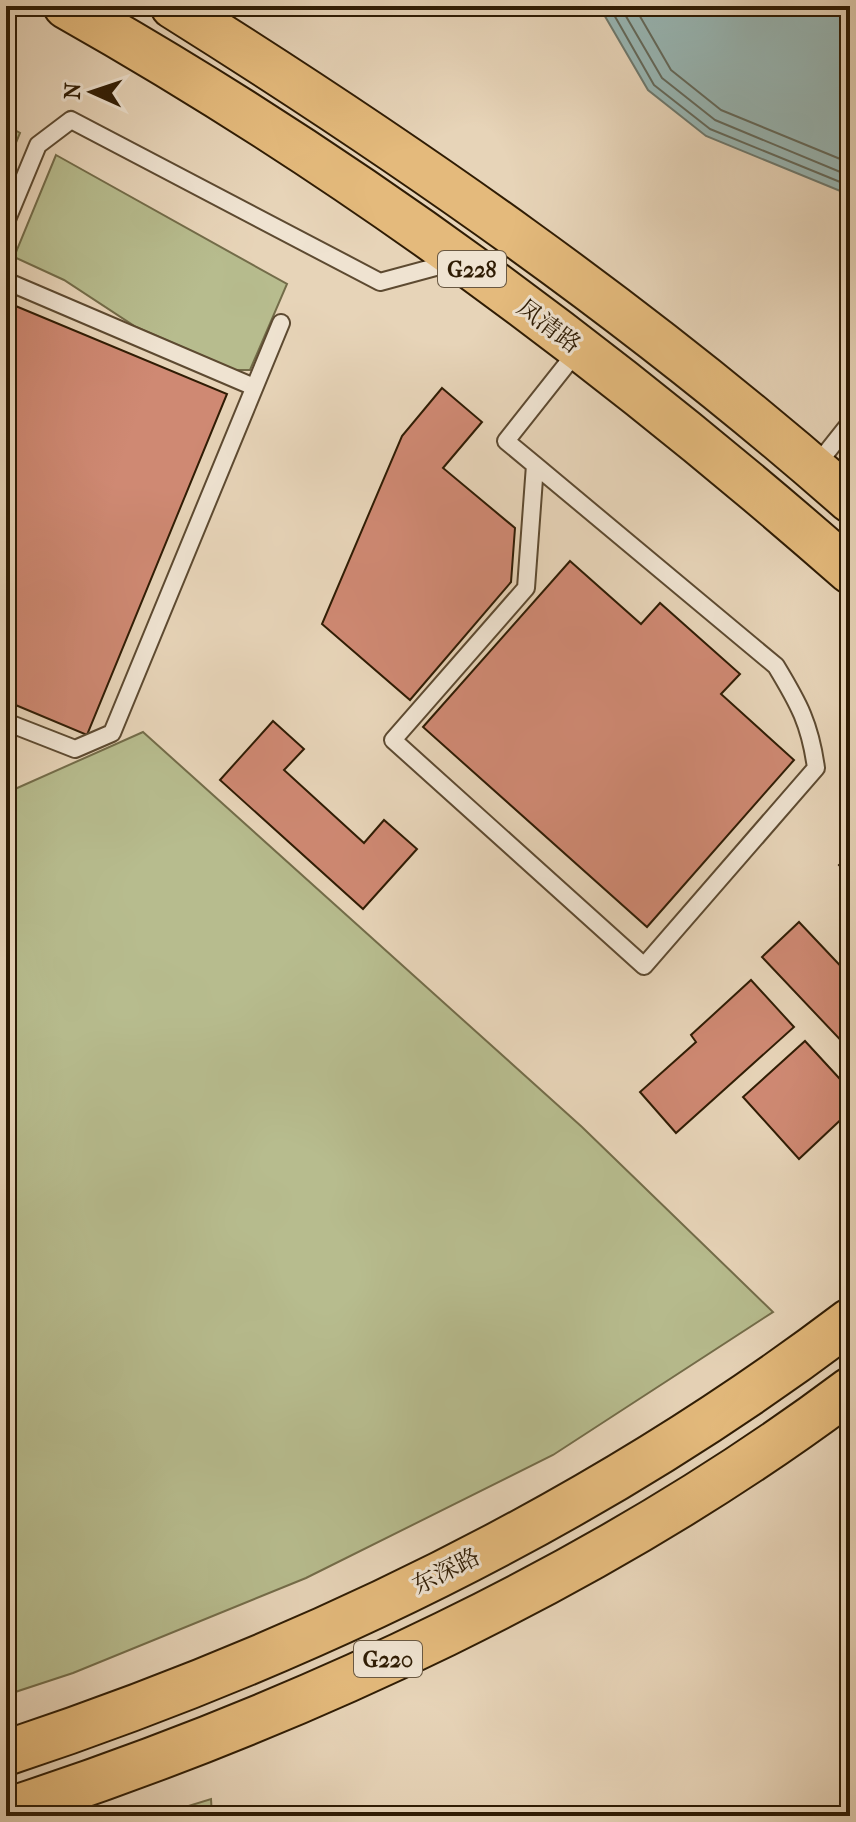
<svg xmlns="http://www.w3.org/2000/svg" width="856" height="1822" font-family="'IM FELL French Canon','Noto Serif SC',serif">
<rect width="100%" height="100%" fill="#e7d4b8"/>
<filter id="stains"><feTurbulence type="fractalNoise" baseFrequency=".0025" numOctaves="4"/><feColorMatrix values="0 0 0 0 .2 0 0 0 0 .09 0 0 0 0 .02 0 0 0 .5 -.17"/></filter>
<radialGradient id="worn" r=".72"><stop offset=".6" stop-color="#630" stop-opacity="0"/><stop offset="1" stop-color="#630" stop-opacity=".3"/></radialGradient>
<g fill="#b7bc8e" stroke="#736c49" stroke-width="2">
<path d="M6 125 20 133 6 167Z"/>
<path d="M56 155 287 284 250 370H235L136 327 64 280 14 257Z"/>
<path d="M143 732 582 1127 773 1312 553 1455 306 1578 73 1673 6 1695V793Z"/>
<path d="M211 1799 212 1816H156Z"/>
</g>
<path fill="#98b7b5" stroke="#6e796e" stroke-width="2" d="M599 6H850V195L706 136 648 90Z"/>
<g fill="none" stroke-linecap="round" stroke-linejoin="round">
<g stroke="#646a5c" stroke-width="2">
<path d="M609 6 654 85 710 129 850 186"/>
<path d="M620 6 662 78 715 120 850 176"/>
<path d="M634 6 671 70 721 110 850 163"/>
</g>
</g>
<g fill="#cf8973" stroke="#2f1c04" stroke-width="2">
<path d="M6 302 227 394 87 735 6 701Z"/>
<path d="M442 388 482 422 443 468 515 528 511 582 410 700 322 624 402 436Z"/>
<path d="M570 561 641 624 660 603 740 674 721 694 794 760 647 927 423 727Z"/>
<path d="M273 721 304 749 284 770 364 843 384 820 417 849 363 909 220 780Z"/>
<path d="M850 855V877L839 865Z"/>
<path d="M799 922 850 976V1050L762 957Z"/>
<path d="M751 980 794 1027 676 1133 640 1092 696 1042 691 1035Z"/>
<path d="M805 1041 850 1090V1111L799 1159 743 1097Z"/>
</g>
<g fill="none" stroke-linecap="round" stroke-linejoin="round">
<g stroke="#5d4a31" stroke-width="20">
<g id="lane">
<path d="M6 222 38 145 71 120 380 282 454 262"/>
<path d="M6 281 254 387"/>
<path d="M535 465 526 588 393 740 644 966 816 768C810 724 799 704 776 666L535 465 506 441 578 350"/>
<path d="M815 467 850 423"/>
<path d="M6 722 75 749 112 733 281 323"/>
</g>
</g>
<g stroke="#2f1c04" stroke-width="48">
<g id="highway">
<path d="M66 6C346 164 609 359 850 571"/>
<path d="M173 6C409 154 640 315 850 500"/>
<path d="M6 1753C306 1653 598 1512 850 1321"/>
<path d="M6 1811C297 1716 605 1574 850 1390"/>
</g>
</g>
<use href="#lane" stroke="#efe3d1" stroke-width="16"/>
<use href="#highway" stroke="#e4ba7c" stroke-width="44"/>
</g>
<g text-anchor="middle" stroke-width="6" stroke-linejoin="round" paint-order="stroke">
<g fill="#efe3d1" stroke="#695842" stroke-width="2">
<rect x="438" y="251" width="68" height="36" rx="6"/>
<rect x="354" y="1641" width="68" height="36" rx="6"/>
</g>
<g font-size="22" font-weight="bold" fill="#2f1c04">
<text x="472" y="277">G228</text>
<text x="388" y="1667">G220</text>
</g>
<g font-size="24" fill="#2f1c04" stroke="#efe3d1">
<text transform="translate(549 326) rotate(37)" y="8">凤清路</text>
<text transform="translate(446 1571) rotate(-27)" y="8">东深路</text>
</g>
</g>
<rect width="856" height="1822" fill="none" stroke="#e7d4b8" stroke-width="32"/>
<rect x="8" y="8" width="840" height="1806" fill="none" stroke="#2f1c04" stroke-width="4"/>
<rect x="16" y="16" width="824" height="1790" fill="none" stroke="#2f1c04" stroke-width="2"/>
<g transform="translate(92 92) rotate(273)" stroke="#efe3d1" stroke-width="6" paint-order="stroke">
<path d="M0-6L14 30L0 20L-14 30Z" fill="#2f1c04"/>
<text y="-12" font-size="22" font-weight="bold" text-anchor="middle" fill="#2f1c04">N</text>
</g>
<rect width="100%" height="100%" filter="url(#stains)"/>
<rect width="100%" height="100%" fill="url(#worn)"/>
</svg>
